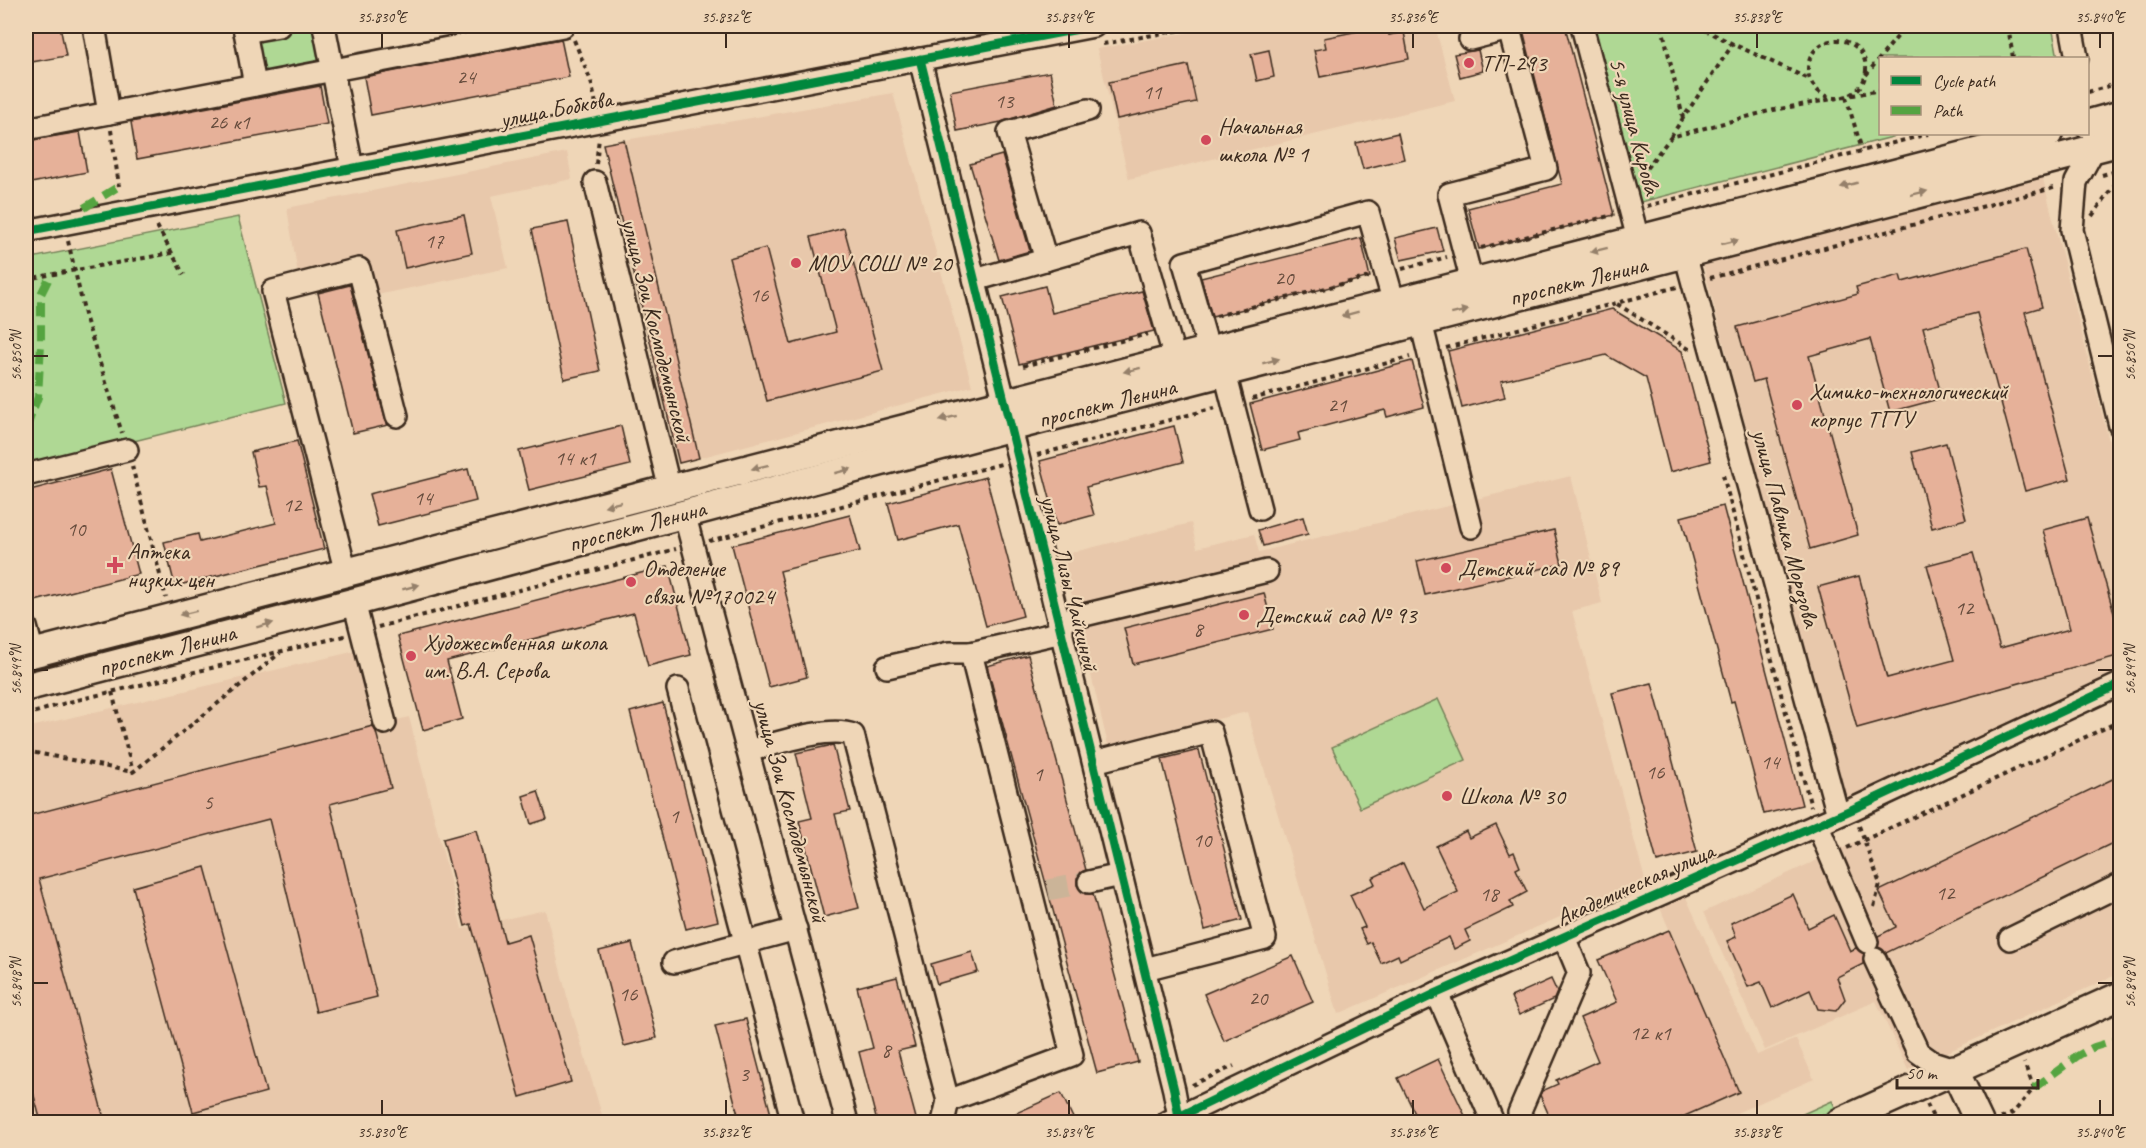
<svg xmlns="http://www.w3.org/2000/svg" width="2146" height="1148" font-family="Caveat,sans-serif">
<rect width="100%" height="100%" fill="#efd6b7"/>
<filter id="ink" filterUnits="userSpaceOnUse"><feTurbulence type="fractalNoise" baseFrequency=".0167" numOctaves="2"/><feDisplacementMap in="SourceGraphic" scale="12" xChannelSelector="R" yChannelSelector="G"/><feConvolveMatrix kernelMatrix="1 2 1 2 8 2 1 2 1" color-interpolation-filters="sRGB"/></filter>
<g filter="url(#ink)">
<g fill="#e8c8ab">
<path d="M1223 26H1435L1455 101 1129 179 1097 49Z"/>
<path d="M893 93 972 386 699 458 625 140Z"/>
<path d="M567 152 572 179 491 196 508 268 372 296 362 259 298 274 287 208Z"/>
<path d="M2042 175 2120 485V675L1844 799 1703 264Z"/>
<path d="M1571 476 1602 603 1572 611 1645 880 1338 1014 1247 712 1108 745 1062 555 1191 523 1197 548 1254 534 1259 552Z"/>
<path d="M369 648 385 723 409 717 462 929 545 910 567 996 604 1122H26V728Z"/>
<path d="M2120 721V973L1908 1070 1876 1001 1765 1050 1704 912Z"/>
<path d="M1680 884 1757 1055 1796 1039 1814 1079 1716 1122H1607L1634 1110 1691 981 1655 896Z"/>
</g>
<g fill="#afd894" stroke="#758159" stroke-width="1.5">
<path d="M1592 26H2052L2058 58H1880V134H1904L1637 203Z"/>
<path d="M313 27 320 65 260 76 253 38Z"/>
<path d="M238 217 286 403 26 468V259Z"/>
<path d="M1438 699 1466 760 1360 808 1332 747Z"/>
<path d="M1832 1101 1836 1109 1806 1122H1785Z"/>
</g>
<g fill="#e6b199" stroke="#3b2a1e" stroke-width="1.5">
<path d="M26 26H60L66 56 26 63Z"/>
<path d="M1383 26H1387L1389 35 1404 32 1409 59 1320 77 1314 50 1326 48 1324 38Z"/>
<path d="M1522 26H1565L1614 215 1479 249 1468 208 1562 184Z"/>
<path d="M561 39 569 77 371 115 364 77Z"/>
<path d="M1269 50 1274 77 1257 81 1251 54Z"/>
<path d="M1478 50 1483 71 1460 77 1454 54Z"/>
<path d="M1188 65 1196 102 1117 119 1109 82Z"/>
<path d="M1050 72 1057 105 1001 122 957 131 950 91Z"/>
<path d="M320 86 327 124 137 159 131 122Z"/>
<path d="M80 132 87 172 26 184V141Z"/>
<path d="M1398 133 1404 159 1363 169 1356 143Z"/>
<path d="M624 140 699 458 679 463 603 144Z"/>
<path d="M1002 155 1030 251 999 260 970 164Z"/>
<path d="M464 215 472 253 405 268 397 230Z"/>
<path d="M568 222 600 371 564 379 532 229Z"/>
<path d="M844 228 883 371 767 401 729 258 766 248 791 344 836 332 811 237Z"/>
<path d="M1437 228 1443 251 1401 260 1395 238Z"/>
<path d="M1361 238 1370 277 1212 317 1201 278Z"/>
<path d="M2026 249 2042 307 2025 312 2070 479 2025 491 1977 313 1923 327 1942 398 1890 412 1870 339 1809 356 1858 535 1810 549 1764 379 1753 382 1737 327 1858 294 1856 287 1900 275 1902 282Z"/>
<path d="M350 285 385 419 388 425 353 433 318 293Z"/>
<path d="M1045 286 1052 313 1142 291 1154 331 1019 364 1002 297Z"/>
<path d="M1612 309 1682 351 1711 461 1670 472 1646 378 1606 355 1501 381 1505 397 1462 408 1448 351Z"/>
<path d="M1412 361 1424 407 1387 417 1385 410 1298 433 1300 440 1262 450 1250 404Z"/>
<path d="M621 426 630 465 529 490 519 451Z"/>
<path d="M1174 426 1183 462 1086 487 1094 515 1057 525 1040 461Z"/>
<path d="M297 441 324 549 175 586 164 542 198 534 200 542 276 523 267 486 259 487 251 452Z"/>
<path d="M1946 443 1966 519 1932 528 1912 452Z"/>
<path d="M111 469 139 574 35 601 26 566V491Z"/>
<path d="M468 469 476 501 378 526 369 494Z"/>
<path d="M986 477 1023 616 986 626 958 524 898 540 888 503Z"/>
<path d="M1723 506 1802 805 1764 814 1734 701 1731 702 1681 517Z"/>
<path d="M850 515 860 551 780 571 807 677 769 687 732 545Z"/>
<path d="M1303 517 1308 534 1263 546 1258 530Z"/>
<path d="M2087 518 2121 638V655L1857 728 1818 587 1859 576 1887 678 1954 660 1927 565 1973 553 2000 648 2070 629 2043 530Z"/>
<path d="M1554 530 1562 564 1425 595 1417 561Z"/>
<path d="M668 566 691 655 648 666 634 613 447 661 462 719 423 730 398 636Z"/>
<path d="M1264 593 1273 629 1133 664 1124 628Z"/>
<path d="M1028 655 1086 870 1081 872 1077 878V885L1085 894H1093L1138 1062 1097 1073 987 666Z"/>
<path d="M1652 683 1697 852 1657 862 1612 693Z"/>
<path d="M663 703 718 921 686 929 630 712Z"/>
<path d="M373 726 376 732 391 788 330 804 377 997 316 1012 269 819 39 879 105 1122H41L26 1066V816Z"/>
<path d="M833 745 850 811 835 814 859 908 824 917 799 821 812 818 796 753Z"/>
<path d="M1199 750 1242 920 1205 930 1162 759Z"/>
<path d="M2121 775V839L1886 953 1878 947V936L1896 927 1879 891Z"/>
<path d="M538 791 547 819 531 824 523 796Z"/>
<path d="M1496 825 1510 854 1514 852 1520 867 1516 869 1527 892 1510 901 1513 907 1465 930 1470 941 1454 949 1449 937 1400 960 1398 955 1381 963 1371 942 1367 944 1360 929 1365 927 1350 895 1375 884 1372 878 1403 863 1424 908 1458 892 1436 846 1466 831 1469 838Z"/>
<path d="M476 830 505 942 529 935 571 1082 520 1097 471 924 465 926 443 839Z"/>
<path d="M205 867 266 1092 193 1112 133 887Z"/>
<path d="M1793 894 1808 928 1834 915 1850 951 1856 948 1864 954 1863 964 1837 977 1845 999 1836 1011 1818 1009 1810 990 1772 1008 1761 982 1748 987 1727 941 1736 937 1731 923Z"/>
<path d="M1669 930 1739 1092 1671 1122H1552L1540 1095 1542 1091 1558 1084 1556 1080 1598 1061 1580 1018 1617 1002 1598 960Z"/>
<path d="M632 943 657 1038 624 1046 599 951Z"/>
<path d="M972 952 978 972 937 984 931 964Z"/>
<path d="M1293 956 1313 1002 1224 1041 1204 994Z"/>
<path d="M897 977 915 1047 898 1051 917 1122H877L859 1052 873 1048 857 987Z"/>
<path d="M1551 979 1557 992 1554 999 1519 1015 1511 997Z"/>
<path d="M746 1019 773 1122H740L715 1026Z"/>
<path d="M1438 1059 1468 1122H1419L1398 1078Z"/>
<path d="M1061 1093 1075 1122H996Z"/>
</g>
<g fill="none" stroke-linecap="round" stroke-linejoin="round">
<path stroke="#cbb498" stroke-width="21" stroke-dasharray="21 10" stroke-linecap="butt" d="M1048 890 1089 882"/>
<g stroke="#3b2a1e" stroke-width="26">
<g id="minor">
<path d="M94 26 109 113"/>
<path d="M244 26 255 85"/>
<path d="M324 26 352 168"/>
<path d="M1582 26 1638 239"/>
<path d="M2071 26 2077 58"/>
<path d="M245 32 279 26"/>
<path d="M1470 39 1509 29 1546 169 1449 194 1472 282"/>
<path d="M920 59 1174 1090 1179 1117"/>
<path d="M26 129 563 26"/>
<path d="M2093 140 2094 149 2076 182 2072 230 2120 426"/>
<path d="M595 182 670 490"/>
<path d="M26 231 1094 26"/>
<path d="M1685 254 1838 815"/>
<path d="M1046 260 1009 132 1088 110"/>
<path d="M975 280 1139 233 1175 359"/>
<path d="M1421 322 1471 527"/>
<path d="M1209 351 1184 263 1368 212 1394 303"/>
<path d="M1225 373 1260 509"/>
<path d="M26 475 127 450"/>
<path d="M684 513 847 1122"/>
<path d="M346 573 273 291 359 269 397 416"/>
<path d="M354 602 385 723"/>
<path d="M1059 621 1267 571"/>
<path d="M26 627 33 653"/>
<path d="M887 667 949 653H971"/>
<path d="M678 689 793 1122"/>
<path d="M748 751C775 744 829 725 853 735L948 1101 943 1122"/>
<path d="M1094 762 1211 732 1265 938 1145 969"/>
<path d="M1817 824 1867 942"/>
<path d="M1089 882 1121 875"/>
<path d="M2010 939 2120 885"/>
<path d="M1875 959 1918 1052 1932 1062 1954 1069"/>
<path d="M674 962 796 929"/>
<path d="M1437 993 1493 1122"/>
<path d="M948 1101 1072 1055 971 653 1062 632"/>
<path d="M1168 1122 1437 993 1853 809 2120 684"/>
<path d="M1524 1122 1519 1113 1579 973 1564 937"/>
</g>
</g>
<g stroke="#3b2a1e" stroke-width="32">
<g id="major">
<path d="M2088 124 2120 115"/>
<path d="M26 655 2048 134"/>
<path d="M26 687 354 602 1011 427 2120 142"/>
<path d="M1954 1069 1979 1122"/>
<path d="M1840 1122 2120 996"/>
</g>
</g>
<g stroke="#3b2a1e" stroke-width="4" stroke-dasharray="4.5 4.5" stroke-linecap="butt">
<path d="M1662 26 1683 118"/>
<path d="M1697 26 1733 44 1809 79"/>
<path d="M2008 26 2013 58"/>
<path d="M574 40 591 81 596 104"/>
<circle cx="1837" cy="69" r="29"/>
<path d="M1103 44 1203 26"/>
<path d="M1866 75 1906 26"/>
<path d="M2088 92 2120 83"/>
<path d="M1846 97 1862 150"/>
<path d="M111 130 119 186"/>
<path d="M1671 136 1733 44"/>
<path d="M596 164 599 138"/>
<path d="M1641 175 1671 137 1769 111 1880 90"/>
<path d="M2102 175 2120 170"/>
<path d="M1647 206 1928 134"/>
<path d="M2092 216 2120 178"/>
<path d="M157 226 184 275"/>
<path d="M68 241 86 319 122 433"/>
<path d="M1481 248 1613 215"/>
<path d="M1402 269 1447 257"/>
<path d="M1710 278 2057 187"/>
<path d="M26 279 172 253"/>
<path d="M1617 304 1689 349 1690 352"/>
<path d="M1216 316 1369 277"/>
<path d="M1446 348 1677 287"/>
<path d="M1023 366 1148 334"/>
<path d="M1252 399 1410 357"/>
<path d="M1037 455 1215 408"/>
<path d="M132 466 166 598"/>
<path d="M1723 475 1811 807"/>
<path d="M709 541 1001 464"/>
<path d="M26 595 35 609"/>
<path d="M378 627 676 549"/>
<path d="M112 692 133 772"/>
<path d="M26 715 69 702 345 636"/>
<path d="M26 751 133 772 280 653"/>
<path d="M1859 826 1880 884 1874 907"/>
<path d="M1847 848 2120 721"/>
<path d="M1192 1085 1234 1066"/>
<path d="M1927 1104 1935 1122"/>
<path d="M2001 1118 2013 1113 2034 1088 2024 1063"/>
</g>
<use href="#minor" stroke="#efd6b7" stroke-width="21"/>
<use href="#major" stroke="#efd6b7" stroke-width="27"/>
<g stroke="#54a441" stroke-width="8" stroke-dasharray="15 8" stroke-linecap="butt">
<path d="M84 208 119 186"/>
<path d="M26 429 38 397 41 344V294L51 274"/>
<path d="M2034 1088 2079 1055 2094 1047 2120 1039"/>
</g>
<g stroke="#efd6b7" stroke-width="13">
<g id="cycleway">
<path d="M920 59 1174 1090 1179 1117"/>
<path d="M26 231 1094 26"/>
<path d="M1168 1122 1437 993 1853 809 2120 684"/>
</g>
</g>
<use href="#cycleway" stroke="#00873e" stroke-width="9"/>
</g>
<defs><path id="oneway-solid" d="M-6-.8H1V-3.2L6.5 0L1 3.2V.8H-6Z" transform="scale(1.5)"/></defs>
<g fill="#95806a">
<use href="#oneway-solid" transform="translate(1849 185) rotate(165)"/>
<use href="#oneway-solid" transform="translate(1919 193) rotate(-14)"/>
<use href="#oneway-solid" transform="translate(1730 242) rotate(-14)"/>
<use href="#oneway-solid" transform="translate(1599 250) rotate(166)"/>
<use href="#oneway-solid" transform="translate(1460 312) rotate(-14)"/>
<use href="#oneway-solid" transform="translate(1350 314) rotate(165)"/>
<use href="#oneway-solid" transform="translate(1271 361) rotate(-15)"/>
<use href="#oneway-solid" transform="translate(1132 370) rotate(166)"/>
<use href="#oneway-solid" transform="translate(948 418) rotate(166)"/>
<use href="#oneway-solid" transform="translate(760 467) rotate(166)"/>
<use href="#oneway-solid" transform="translate(843 471) rotate(-15)"/>
<use href="#oneway-solid" transform="translate(613 504) rotate(166)"/>
<use href="#oneway-solid" transform="translate(411 587) rotate(-15)"/>
<use href="#oneway-solid" transform="translate(188 613) rotate(166)"/>
<use href="#oneway-solid" transform="translate(265 625) rotate(-15)"/>
</g>
</g>
<path fill="none" stroke="#3b2a1e" stroke-width="2" d="M382 33V48M726 33V48M1069 33V48M1413 33V48M1757 33V48M2100 33V48M33 356H48M2098 356H2113M33 670H48M2098 670H2113M33 983H48M2098 983H2113M382 1100V1115M726 1100V1115M1069 1100V1115M1413 1100V1115M1757 1100V1115M2100 1100V1115"/>
<g fill="#d1495b" stroke="#efd6b7" stroke-width="2">
<circle cx="1469" cy="63" r="6"/>
<circle cx="1206" cy="140" r="6"/>
<circle cx="796" cy="263" r="6"/>
<circle cx="1797" cy="405" r="6"/>
<path d="M112 556h6v6h6v6h-6v6h-6v-6h-6v-6h6z"/>
<circle cx="1446" cy="568" r="6"/>
<circle cx="631" cy="582" r="6"/>
<circle cx="1244" cy="615" r="6"/>
<circle cx="411" cy="656" r="6"/>
<circle cx="1447" cy="796" r="6"/>
</g>
<g text-anchor="middle" stroke-width="4.5" stroke-linejoin="round" paint-order="stroke">
<g font-size="21" fill="#664c3d">
<text x="466" y="84">24</text>
<text x="1152" y="99">11</text>
<text x="1004" y="108">13</text>
<text x="229" y="129">26 к1</text>
<text x="434" y="248">17</text>
<text x="1284" y="285">20</text>
<text x="759" y="302">16</text>
<text x="1337" y="412">21</text>
<text x="575" y="465">14 к1</text>
<text x="423" y="505">14</text>
<text x="292" y="512">12</text>
<text x="76" y="536">10</text>
<text x="1964" y="615">12</text>
<text x="1198" y="636">8</text>
<text x="1770" y="769">14</text>
<text x="1655" y="779">16</text>
<text x="1038" y="781">1</text>
<text x="208" y="809">5</text>
<text x="674" y="823">1</text>
<text x="1202" y="847">10</text>
<text x="1945" y="900">12</text>
<text x="1489" y="901">18</text>
<text x="628" y="1001">16</text>
<text x="1258" y="1005">20</text>
<text x="1650" y="1040">12 к1</text>
<text x="886" y="1057">8</text>
<text x="744" y="1081">3</text>
</g>
<g font-size="24" fill="#3b2a1e" stroke="#efd6b7" text-anchor="start">
<text x="1481" y="71">ТП-293</text>
<text x="1218" y="134">Начальная<tspan x="1218" dy="28">школа № 1</tspan></text>
<text x="808" y="271">МОУ СОШ № 20</text>
<text x="1809" y="399">Химико-технологический<tspan x="1809" dy="28">корпус ТГТУ</tspan></text>
<text x="127" y="559">Аптека<tspan x="127" dy="28">низких цен</tspan></text>
<text x="643" y="576">Отделение<tspan x="643" dy="28">связи №170024</tspan></text>
<text x="1458" y="576">Детский сад № 89</text>
<text x="1256" y="623">Детский сад № 93</text>
<text x="423" y="650">Художественная школа<tspan x="423" dy="28">им. В.А. Серова</tspan></text>
<text x="1459" y="804">Школа № 30</text>
</g>
<g font-size="24" fill="#3b2a1e" stroke="#efd6b7">
<text transform="translate(556 109) rotate(-11)" y="8">улица Бобкова</text>
<text transform="translate(1635 126) rotate(75)" y="8">5-я улица Кирова</text>
<text transform="translate(1578 281) rotate(-14)" y="8">проспект Ленина</text>
<text transform="translate(657 330) rotate(76)" y="8">улица Зои Космодемьянской</text>
<text transform="translate(1107 403) rotate(-14)" y="8">проспект Ленина</text>
<text transform="translate(637 526) rotate(-15)" y="8">проспект Ленина</text>
<text transform="translate(1786 528) rotate(75)" y="8">улица Павлика Морозова</text>
<text transform="translate(1070 583) rotate(76)" y="8">улица Лизы Чайкиной</text>
<text transform="translate(167 650) rotate(-15)" y="8">проспект Ленина</text>
<text transform="translate(791 811) rotate(75)" y="8">улица Зои Космодемьянской</text>
<text transform="translate(1635 884) rotate(-24)" y="8">Академическая улица</text>
</g>
</g>
<rect width="2146" height="1148" fill="none" stroke="#efd6b7" stroke-width="66"/>
<rect x="1879" y="57" width="210" height="78" fill="#efd6b7" stroke="#a7917a" stroke-width="1.5"/>
<rect x="1891" y="76" width="30" height="9" fill="#00873e" stroke="#a7917a" stroke-width="1.5"/>
<text x="1933" y="87" font-size="18" fill="#3b2a1e">Cycle path</text>
<rect x="1891" y="106" width="30" height="9" fill="#54a441" stroke="#a7917a" stroke-width="1.5"/>
<text x="1933" y="117" font-size="18" fill="#3b2a1e">Path</text>
<path d="M1897 1079v9h141v-9" fill="none" stroke="#3b2a1e" stroke-width="3"/>
<text x="1906" y="1079" font-size="18" fill="#3b2a1e" stroke="#efd6b7" stroke-width="4.5" paint-order="stroke">50 m</text>
<rect x="33" y="33" width="2080" height="1082" fill="none" stroke="#3b2a1e" stroke-width="2"/>
<g font-size="15" text-anchor="middle" fill="#3b2a1e">
<text x="382" y="22">35.830°E</text>
<text x="726" y="22">35.832°E</text>
<text x="1069" y="22">35.834°E</text>
<text x="1413" y="22">35.836°E</text>
<text x="1757" y="22">35.838°E</text>
<text x="2100" y="22">35.840°E</text>
<text transform="translate(16 356) rotate(-90)" y="5">56.850°N</text>
<text transform="translate(2130 356) rotate(-90)" y="5">56.850°N</text>
<text transform="translate(16 670) rotate(-90)" y="5">56.849°N</text>
<text transform="translate(2130 670) rotate(-90)" y="5">56.849°N</text>
<text transform="translate(16 983) rotate(-90)" y="5">56.848°N</text>
<text transform="translate(2130 983) rotate(-90)" y="5">56.848°N</text>
<text x="382" y="1137">35.830°E</text>
<text x="726" y="1137">35.832°E</text>
<text x="1069" y="1137">35.834°E</text>
<text x="1413" y="1137">35.836°E</text>
<text x="1757" y="1137">35.838°E</text>
<text x="2100" y="1137">35.840°E</text>
</g>
</svg>
